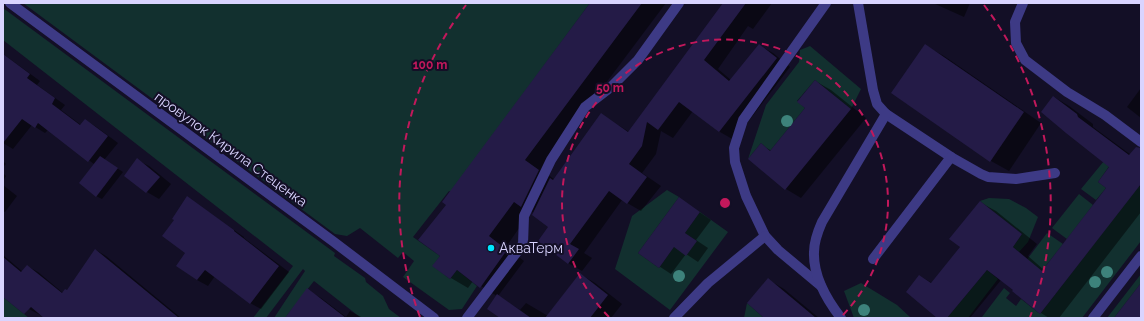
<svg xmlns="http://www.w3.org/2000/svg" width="1144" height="321" font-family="Raleway,sans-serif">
<rect width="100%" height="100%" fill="#130f26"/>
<g fill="#12302f">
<path d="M23 3H590L451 192 449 191 413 237 440 256 433 266 450 279 457 270 477 286 462 309 449 310 403 277 414 261 403 252 398 258 360 228 347 236 335 234Z"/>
<path d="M3 8 335 253 334 256 365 278 366 282 383 296 389 309 401 318H361L314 281 285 318H274L305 271 303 269 266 318H253L293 266 3 40Z"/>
<path d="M810 46 861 89 851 109 815 80 797 101 805 108 770 151 761 143 748 159 766 105 799 62 800 50Z"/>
<path d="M1104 161 1110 165 1098 182 1106 188 1096 200 1081 189Z"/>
<path d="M1139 186 1141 188V241L1082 318H984L982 317 1004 288 1010 293 1006 298 1016 306 1021 299 1040 314Z"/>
<path d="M667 190 679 197 638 253 659 268 674 247 697 241 685 233 700 212 728 232 670 310 615 269 632 216Z"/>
<path d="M1079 194 1093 205 1067 239 1052 228Z"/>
<path d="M989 198 1009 199 1026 208 1038 217 1028 242 1019 252 1013 247 1022 234 980 201Z"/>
<path d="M1047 233 1063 244 1030 286 1016 274Z"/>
<path d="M987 270 998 279 968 318H947Z"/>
<path d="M1141 274V283L1114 318H1107Z"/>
<path d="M861 283 897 305 911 318H854L844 291Z"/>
<path d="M3 297 29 318H3Z"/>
<path d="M747 303 764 318H744Z"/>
</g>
<g fill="#0007">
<path d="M592 3H666L603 87 542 170 555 180 601 114 629 132 724 3H772L753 29 748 26 718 69 731 80 759 45 773 53 790 67 734 140 720 132 693 111 673 138 661 131 656 154 642 173 661 186 641 211 622 200 584 253 592 258 582 271 568 263 549 227 531 211 506 247 524 261 498 296 520 310 526 303 548 316 580 274 595 283 622 304 611 318H501L497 296 473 281 468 288 451 278 434 266 441 256 448 204Z"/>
<path d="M933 3H970L964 17Z"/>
<path d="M926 46 944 56 1041 123 1009 171 991 161Z"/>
<path d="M3 54 40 81 37 85 65 105 61 110 81 125 85 120 95 126 118 143 104 160 123 172 102 199 96 196 94 164 48 130 45 133 32 125 13 149 3 143Z"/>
<path d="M815 81 831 90 866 118 801 198 786 189 750 159 761 145 772 151 807 108Z"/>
<path d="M1141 88V118L1127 107Z"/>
<path d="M1054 97 1069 106 1093 124V127L1131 155 1141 152V212L1059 318H1049L1041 313 1013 291 1014 290 1001 280 970 318H939L920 276 932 283 962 247 981 203 996 211 1037 244 1028 256 1044 270 1107 188 1111 167Z"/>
<path d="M137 160 149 166 171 184 159 199 147 192 125 176Z"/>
<path d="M3 161 6 164 3 167Z"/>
<path d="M3 173 6 176 3 181Z"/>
<path d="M3 185 17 196 5 212 3 211Z"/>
<path d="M188 198 244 237V238L289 272 261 309 250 303 215 276 208 286 197 280 175 220Z"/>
<path d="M679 198 711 220 696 240 708 248 698 262 686 254 671 274 639 253Z"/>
<path d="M96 250 106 256 181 318H46L41 314 40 315 29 309 3 287V255L23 272 27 266 38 272 63 293 67 291Z"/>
<path d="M769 280 784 289 819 318H766Z"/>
<path d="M307 290 321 298 346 317 350 311 363 318H286Z"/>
</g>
<g fill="#241b47">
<path d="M590 3H642L525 160 539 170 521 207 514 202 489 236 507 250 480 288 457 270 450 279 432 266 440 256 418 240 446 205 442 202Z"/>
<path d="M723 3H746L704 60 729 81 759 44 777 58 719 132 679 102 658 130 647 122 642 146 629 164 647 177 627 204 609 191 570 244 579 249 568 264 538 241 548 227 532 215 550 178 553 180 601 113 628 132Z"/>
<path d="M925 44 1024 112 990 162 891 93Z"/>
<path d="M3 54 30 74 27 78 55 98 52 104 80 125 85 119 108 136 88 162 38 123 35 128 22 119 3 143Z"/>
<path d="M815 80 851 109 785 190 748 159 761 143 770 151 805 108 797 102Z"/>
<path d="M1053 96 1077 114 1078 117 1129 155 1136 147 1141 148V184L1040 314 1012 291 1013 290 987 270 947 318H937L906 292 919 275 931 283 960 247 949 239 980 201 1022 234 1013 247 1042 271 1106 188 1098 182 1109 167 1066 133 1041 112Z"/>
<path d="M100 156 118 168 96 197 79 183Z"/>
<path d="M137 158 160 177 146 193 124 176Z"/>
<path d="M187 196 234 230V231L279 266 250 304 205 270 197 280 176 266 185 253 162 236 174 220 172 219Z"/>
<path d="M679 197 700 212 685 233 697 241 686 256 674 247 659 268 638 253Z"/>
<path d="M95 249 179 318H44L31 307 24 314 3 297V257L21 272 27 265 62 293 65 289 67 290Z"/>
<path d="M580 273 608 295 590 318H545Z"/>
<path d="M768 278 816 318H764L747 303Z"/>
<path d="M1141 283V318H1114Z"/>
<path d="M307 288 346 318H285Z"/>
<path d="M497 294 531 318H500L487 309Z"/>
</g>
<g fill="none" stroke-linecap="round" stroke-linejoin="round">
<g stroke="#3d3a85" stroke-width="10">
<path d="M10 3 334 242 434 318"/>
<path d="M1023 3 1015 22 1016 43 1025 60 1067 92 1105 115 1141 142"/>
<path d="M886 114 951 157 981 174 988 177 1016 179 1055 173"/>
<path d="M873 259 951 157"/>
<path d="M821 286 778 250 765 236 746 196 735 162 734 148 743 120 826 3"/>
<path d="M467 318 523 244 524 216 551 160 585 107 611 87 638 60 679 3"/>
<path d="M674 318 708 283 765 236"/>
<path d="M841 318C827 300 813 276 814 252 814 242 818 231 822 222L886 114 877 104 873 90 858 3"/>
<path d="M1093 318 1141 256"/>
</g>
</g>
<g fill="#3d827b">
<circle cx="787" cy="121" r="6"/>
<circle cx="1107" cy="272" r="6"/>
<circle cx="679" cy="276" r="6"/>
<circle cx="1095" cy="282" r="6"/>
<circle cx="864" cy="310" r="6"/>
</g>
<g fill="none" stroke="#c2185b" stroke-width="2" stroke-dasharray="7 5">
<path d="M609 317A163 163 0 1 1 841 317"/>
<path d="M420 317A326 326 0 0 1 466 5M984 5A326 326 0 0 1 1030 317"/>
</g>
<circle fill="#00e5ff" stroke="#130f26" stroke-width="1.5" cx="491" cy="248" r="4"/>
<g text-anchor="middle" stroke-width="4" stroke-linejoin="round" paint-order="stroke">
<g font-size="14" fill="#d9d4ff" stroke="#130f26">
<text transform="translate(231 149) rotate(36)" y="5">провулок Кирила Стеценка</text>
</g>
<g font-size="14" fill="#d9d4ff" stroke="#130f26" text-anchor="start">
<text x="499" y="253">АкваТерм</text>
</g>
</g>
<circle cx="725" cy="203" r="6" fill="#c2185b" stroke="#130f26" stroke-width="2"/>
<g font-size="12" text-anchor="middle" font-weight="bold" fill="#c2185b" stroke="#130f26" stroke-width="4" stroke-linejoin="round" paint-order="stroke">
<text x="430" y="69">100 m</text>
<text x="610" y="92">50 m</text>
</g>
<rect width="1144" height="321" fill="none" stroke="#d9d4ff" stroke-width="8"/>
</svg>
